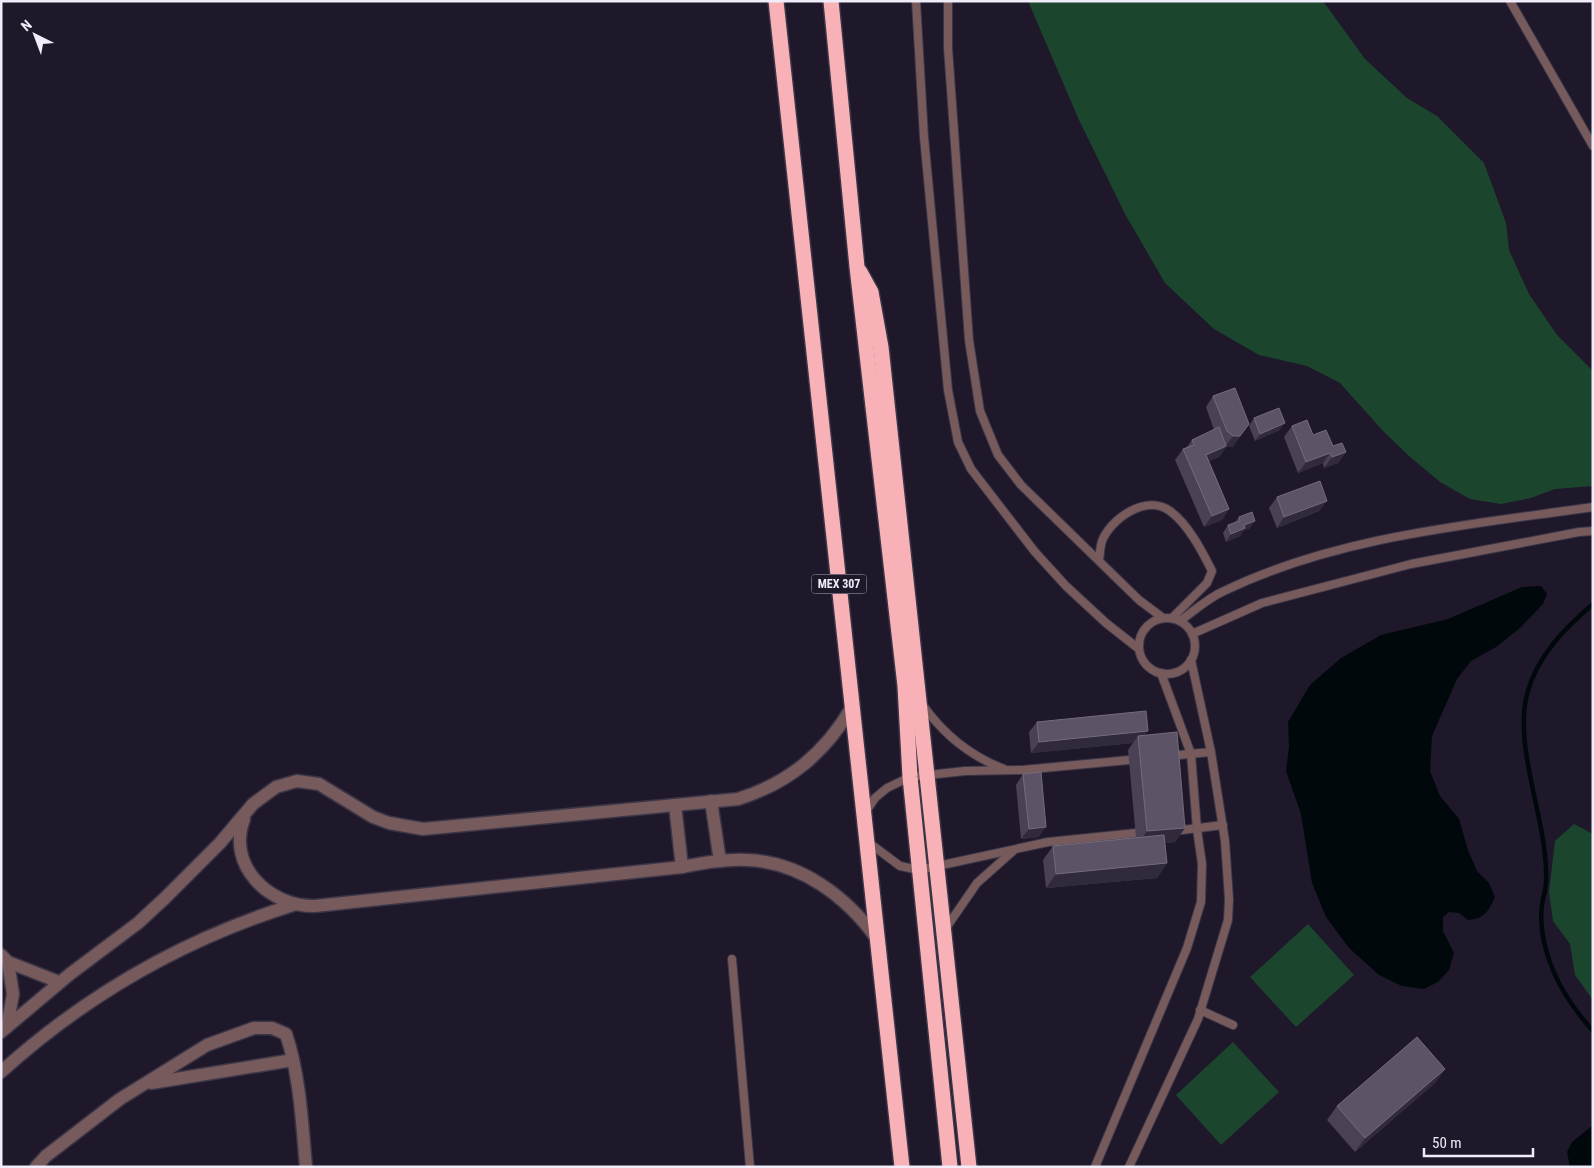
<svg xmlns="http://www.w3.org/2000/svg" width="1594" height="1168" font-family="'Roboto Condensed',sans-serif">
<rect width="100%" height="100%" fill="#1e182a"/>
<g fill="#1c452e">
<path d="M1028 1H1323L1365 59 1407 98 1437 116 1484 163 1506 223 1509 250 1529 294 1557 335 1593 371V486L1555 489 1531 498 1501 504 1470 499 1440 482 1409 456 1383 431 1340 383 1307 366 1259 355 1214 329 1165 283 1125 214 1079 120Z"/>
<path d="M1574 824 1593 834V1000L1575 975 1570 944 1553 921 1549 892 1555 841Z"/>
<path d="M1308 924 1354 975 1296 1027 1250 977Z"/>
<path d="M1233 1042 1279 1092 1221 1145 1176 1095Z"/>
</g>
<g fill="#00080c">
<path d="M1541 586 1547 594 1543 604 1520 628 1496 647 1471 661 1457 679 1432 736 1430 771 1440 796 1459 819 1468 850 1477 871 1489 883 1495 897C1489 911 1484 919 1468 920L1459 913 1449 912 1443 917V931L1454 953 1449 970 1438 982 1424 989 1402 986 1379 975 1349 948 1326 917 1312 883 1301 814 1286 771 1289 747 1288 722 1310 685 1341 658 1381 635 1448 619 1522 587Z"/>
<path d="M1593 1125V1167H1570L1567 1152 1572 1142Z"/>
</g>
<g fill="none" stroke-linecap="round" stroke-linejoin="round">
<path stroke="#00080c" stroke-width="4.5" d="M1593 604C1564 629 1537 656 1527 694 1513 750 1549 824 1546 882 1546 890 1543 897 1542 905 1540 920 1542 935 1546 950 1555 982 1571 1006 1593 1031"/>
<g stroke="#3b3647" stroke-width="10">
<g id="lane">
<path d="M916 1 924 137 948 390 958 442 971 469 1035 552 1066 586 1106 623 1139 649"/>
<path d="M948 1V48L969 340 980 411 998 455 1021 485 1139 600 1163 618"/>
<path d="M1510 1 1593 146"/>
<path d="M1099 560C1100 555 1100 547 1102 541 1111 518 1147 494 1170 511 1188 524 1202 551 1212 571L1207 583 1172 618"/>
<circle cx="1167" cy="646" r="28"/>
<path d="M1180 621C1194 611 1208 598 1224 591 1338 536 1469 525 1593 507"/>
<path d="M1192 634 1262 603 1411 564 1579 532 1593 531"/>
<path d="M922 704C943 734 970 756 1004 769"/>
<path d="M1168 756 1211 752"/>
<path d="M865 813 875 798 887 788 910 777 965 771 1022 770 1129 760"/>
<path d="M1174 831 1223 825"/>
<path d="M868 842 900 866 919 870 1048 842 1136 833"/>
<path d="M946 928 977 883 1013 851"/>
<path d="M732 959 750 1167"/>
<path d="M1200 1010 1233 1025"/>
<path d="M1095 1167 1187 948 1201 902 1202 864 1197 829 1191 754 1161 673"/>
<path d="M1129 1167 1198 1019 1228 920 1229 899 1225 841 1211 752 1191 660"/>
</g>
</g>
<g stroke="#3b3647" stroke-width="15">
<g id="street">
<path d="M711 801 720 861"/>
<path d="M675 805 682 867"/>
<path d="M244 819C226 866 270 907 315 906L682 867C703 863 724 859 747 860 801 862 847 897 877 939"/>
<path d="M1 955 8 962 59 982"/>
<path d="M7 1027 13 994 8 962"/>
<path d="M1 1032 70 974 138 923 165 898 220 843 253 804 276 787 297 781 319 784 373 817 389 823 423 829 738 799C789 783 825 753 852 707"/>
<path d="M1 1072C86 995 184 939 293 905"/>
<path d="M151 1083 293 1060"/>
<path d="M36 1167 46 1156 120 1099 207 1045 254 1028H272L286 1034C300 1076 302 1123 306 1167"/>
</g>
</g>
<g stroke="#3b3647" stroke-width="18">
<g id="highway">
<path d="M776 1 902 1167"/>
<path d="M831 1 857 267 905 686 910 777 950 1167"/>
<path d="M860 272 871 292 881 347 969 1167"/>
</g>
</g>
<use href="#lane" stroke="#765a5c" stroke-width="8"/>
<use href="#street" stroke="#765a5c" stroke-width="12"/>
<use href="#highway" stroke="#f8b2b7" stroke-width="15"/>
</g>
<g fill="#4a4254">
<path d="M1235 388 1233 447H1226L1219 457 1209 461 1229 509 1222 520 1204 527 1175 460 1183 449 1186 448 1192 440 1214 430 1206 407 1213 396Z"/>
<path d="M1254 418 1280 430 1255 441 1249 426Z"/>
<path d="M1292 426 1313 435 1333 446 1346 452 1338 463 1324 468 1323 463 1298 473 1284 437Z"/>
<path d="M1277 497 1327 501 1319 511 1277 528 1269 508Z"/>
<path d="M1239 517 1250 528 1243 531 1240 536 1226 542 1223 533 1228 525 1235 522Z"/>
<path d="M1037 722 1145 735 1185 828 1175 842 1165 843 1167 863 1157 878 1046 888 1043 860 1053 846 1136 838 1128 750 1133 743 1031 753 1029 732Z"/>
<path d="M1023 774 1039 837 1021 839 1016 785Z"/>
<path d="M1445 1069 1435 1083 1355 1152 1327 1120 1337 1106Z"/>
</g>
<g fill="#31293c">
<path d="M1285 423 1280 430 1255 441 1260 434Z"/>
<path d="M1249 424 1233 447H1226L1219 457 1199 465 1206 455 1225 447 1233 436Z"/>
<path d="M1346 452 1338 463 1324 468 1332 457Z"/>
<path d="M1330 453 1323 463 1298 473 1306 462Z"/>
<path d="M1327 501 1319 511 1277 528 1284 517Z"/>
<path d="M1229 509 1222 520 1204 527 1212 516Z"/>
<path d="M1255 521 1250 528 1243 531 1240 536 1226 542 1231 534 1244 525Z"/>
<path d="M1148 731 1140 742 1138 736 1133 743 1031 753 1039 742Z"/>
<path d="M1046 827 1039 837 1021 839 1029 829Z"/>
<path d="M1185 828 1175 842 1137 846 1147 831Z"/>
<path d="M1167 863 1157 878 1046 888 1056 874Z"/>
<path d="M1445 1069 1435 1083 1355 1152 1365 1138Z"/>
</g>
<g fill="#5c5466" stroke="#736c7d">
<path d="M1235 388 1249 424 1240 436H1233L1227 431 1213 396Z"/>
<path d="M1279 408 1285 423 1260 434 1254 418Z"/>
<path d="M1307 420 1313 435 1326 430 1333 446 1342 443 1346 452 1332 457 1330 453 1306 462 1292 426Z"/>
<path d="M1219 427 1226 446 1206 455 1229 509 1212 516 1183 449 1194 445 1192 440Z"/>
<path d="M1320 481 1327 501 1284 517 1277 497Z"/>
<path d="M1252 512 1255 521 1244 525 1245 528 1231 534 1228 525 1240 521 1239 517Z"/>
<path d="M1146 711 1148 731 1039 742 1037 722Z"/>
<path d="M1177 732 1185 828 1147 831 1138 736Z"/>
<path d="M1041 772 1046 827 1029 829 1023 774Z"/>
<path d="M1164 835 1167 863 1056 874 1053 846Z"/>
<path d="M1417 1037 1445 1069 1365 1138 1337 1106Z"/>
</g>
<g text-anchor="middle" stroke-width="4" stroke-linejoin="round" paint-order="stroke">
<rect fill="#1e182a" stroke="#b1acbb" stroke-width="1" x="811.5" y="574.5" width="55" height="19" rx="4"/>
<g font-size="12" font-weight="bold" fill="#f0ecf9">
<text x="839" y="588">MEX 307</text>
</g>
</g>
<rect width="1594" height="1168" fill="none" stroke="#f0ecf9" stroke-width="5"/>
<g transform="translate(35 35) rotate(318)" stroke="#1e182a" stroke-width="4" paint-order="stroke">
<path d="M0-4L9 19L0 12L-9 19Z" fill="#f0ecf9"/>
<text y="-8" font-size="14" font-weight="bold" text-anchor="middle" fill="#f0ecf9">N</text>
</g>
<path d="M1424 1148v8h109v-8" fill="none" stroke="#f0ecf9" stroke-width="2.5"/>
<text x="1432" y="1148" font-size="15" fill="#f0ecf9" stroke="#1e182a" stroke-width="4" paint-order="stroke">50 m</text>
</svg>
